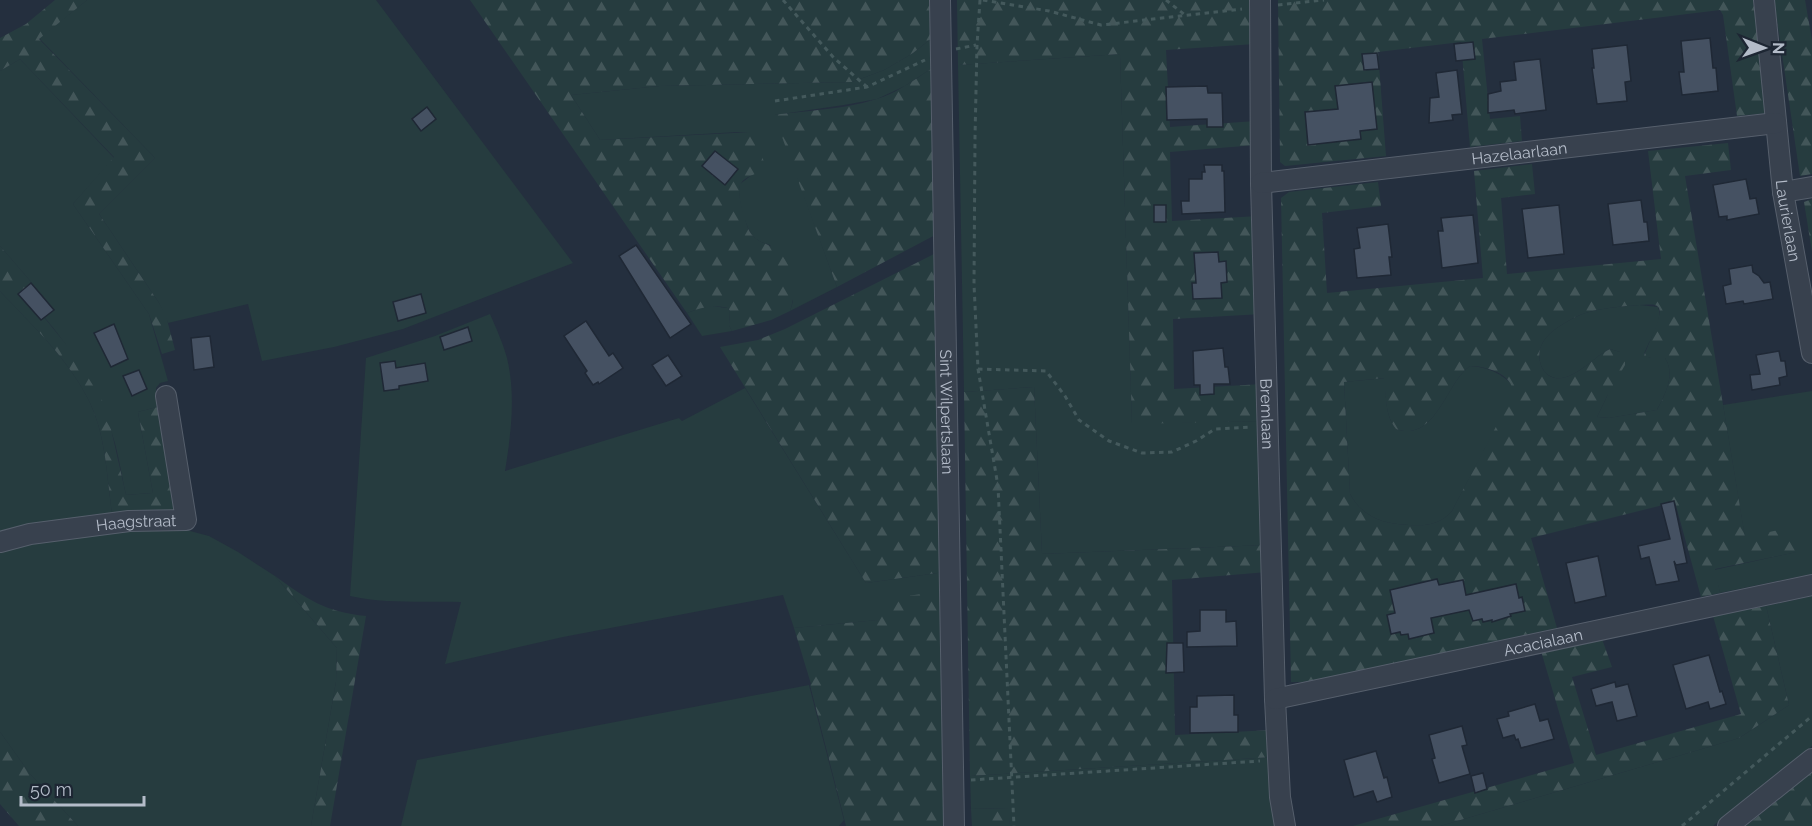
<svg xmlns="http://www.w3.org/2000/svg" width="1812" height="826" font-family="Raleway,sans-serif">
<defs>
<pattern id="forest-firs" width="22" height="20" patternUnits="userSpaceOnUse" patternTransform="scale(1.5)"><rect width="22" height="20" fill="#263c3f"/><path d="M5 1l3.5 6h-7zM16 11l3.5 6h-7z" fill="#435659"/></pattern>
</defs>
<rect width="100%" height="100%" fill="#242f3e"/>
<g fill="#263c3f">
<path d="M87 0H376L573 263 403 329 334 347 262 361 248 304 168 323 159 303 99 214 155 158 39 38Z"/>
<path d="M933 37 934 67 905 86 877 99 844 105 775 115 837 287 790 311 793 301 770 245C763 243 757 241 753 236 745 227 736 194 740 184L753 174V133L738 132 600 140 571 95 659 86 852 82 884 70 913 53Z"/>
<path d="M1120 54 1132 423 1264 421 1267 545 1042 554 1034 387 964 392 958 65Z"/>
<path d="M20 59 114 158 73 204 149 314 168 381 160 383 156 388 157 407 138 412 153 493 126 495C121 473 118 449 110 428 92 377 64 339 29 299L31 282 0 246V71Z"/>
<path d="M0 291C32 325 71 361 91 405 106 438 107 478 112 513L90 515 0 534Z"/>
<path d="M1640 305 1658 307C1664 321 1648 341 1644 355L1651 358H1665C1676 374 1665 395 1657 410L1609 418 1597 417 1607 396 1620 352 1610 349C1595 356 1580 375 1562 378 1542 381 1534 357 1543 342 1548 333 1559 326 1568 321 1589 308 1616 307 1640 305Z"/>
<path d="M712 306 728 308 730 311 729 325 732 331 702 336 687 313 700 308Z"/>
<path d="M490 314C496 328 503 343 507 358 516 395 511 434 505 471L679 418 682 421 745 388 866 583 944 572V591L879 620 794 628 783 595 563 637 445 664 461 602C425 601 386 604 350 596L366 358 435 336Z"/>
<path d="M1470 366C1488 367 1502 373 1514 387V394L1452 511C1440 525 1426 526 1409 525 1384 524 1363 518 1350 494L1344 382 1385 378C1386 396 1385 415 1396 429 1436 443 1446 382 1470 366Z"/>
<path d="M1812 391V574L1720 593 1714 570 1796 552 1745 538 1723 405Z"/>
<path d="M171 526 209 536 238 552 275 576 337 648 336 682 311 826H78L30 774 0 732V552L56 539Z"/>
<path d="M1812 596V746L1713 826H1440L1739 738 1789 705 1766 606Z"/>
<path d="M809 685 844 820 839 826H401L417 760Z"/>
<path d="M1272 757 1277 826H1010L1008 808 971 809 970 776Z"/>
</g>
<g fill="url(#forest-firs)" fill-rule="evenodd">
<path d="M55 0H87L39 39 155 158 99 214 159 303 166 316 175 350 162 354 149 314 73 204 114 157 20 59 0 71V38L26 24Z"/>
<path d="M470 0H933V37L913 53 884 70 852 82 659 86 571 95 600 140 753 132 767 170C738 179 735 182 743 212 746 221 747 231 754 237 759 242 765 243 770 246 794 259 798 287 790 311L771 320 732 331 729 325 730 311 728 308C713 305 701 307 687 313Z"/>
<path d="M957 0H1253L1255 44 1166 50 1170 127 1256 121V145L1170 152 1172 221 1259 216 1262 314 1173 319 1174 389 1263 384 1264 421 1132 424 1120 54 958 65Z"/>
<path d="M1278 0H1753L1768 113 1737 116 1723 15 1720 10 1482 39 1490 119 1520 116 1522 141 1470 147 1461 42 1378 52 1386 156 1285 166 1280 162Z"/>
<path d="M1774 0H1805L1812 40V174L1800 176Z"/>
<path d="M934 67 937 234 837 287 774 115C811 110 856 109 890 94 905 87 920 76 934 67Z"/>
<path d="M1728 143 1731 170 1685 176 1745 537 1793 527 1797 552 1715 569 1720 593 1701 597 1675 502 1531 538 1557 628 1321 679 1303 682H1291L1281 198 1289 192 1378 182 1381 206 1322 213 1327 293 1483 278 1474 171 1532 164 1535 194 1501 198 1507 274 1661 259 1648 151ZM1640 305C1646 305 1656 303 1659 308 1663 316 1647 346 1644 356L1651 358H1665C1676 374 1665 395 1657 410L1609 418 1597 417 1607 396 1625 365V357L1620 352 1610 349C1595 356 1580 375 1562 378 1542 381 1534 357 1543 342 1548 333 1559 326 1568 321 1589 308 1616 307 1640 305ZM1470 366C1486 366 1514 374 1513 394L1452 511C1440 525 1426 526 1409 525 1384 524 1363 518 1350 494L1344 382 1384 378C1386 396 1385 415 1396 429 1436 443 1446 382 1470 366Z"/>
<path d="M1812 199V252L1804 202Z"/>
<path d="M0 246 31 282 29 299 73 353 102 400 111 429 126 495 153 493 138 412 157 407 174 498 173 510 112 513C107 478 106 438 91 405 71 361 32 325 0 291Z"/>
<path d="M938 252 944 572 866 583 720 347 758 340 785 329Z"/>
<path d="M1034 387 1042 554 1267 545V572L1172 580 1175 735 1271 730 1272 757 970 776 964 392Z"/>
<path d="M275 576C307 599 325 612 366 616L330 826H311L336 682 337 648Z"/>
<path d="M944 591 950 826H846L810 685 811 684 794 628 878 620 877 600Z"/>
<path d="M1766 606 1789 705 1739 738 1440 826H1353L1574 763 1541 651 1602 639 1612 667 1572 677 1596 755 1741 714 1713 616Z"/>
<path d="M0 732 30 774 78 826H19L0 804Z"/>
<path d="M1812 772V826H1746Z"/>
<path d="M1009 808 1010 826H972L971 809Z"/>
</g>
<g fill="#455162" stroke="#1f2835" stroke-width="1.5">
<path d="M1710 38 1713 68H1716L1718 91 1682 95 1679 72H1684L1681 41Z"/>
<path d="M1473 42 1475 59 1456 61 1454 44Z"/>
<path d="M1627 45 1631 81 1625 82 1627 101 1597 104 1592 68H1594L1592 49Z"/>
<path d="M1377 53 1379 69 1364 70 1362 54Z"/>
<path d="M1540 59 1546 110 1515 114 1514 110 1488 113V94L1501 91 1500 82 1516 80 1514 62Z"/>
<path d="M1457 70 1462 114 1452 115 1453 120 1429 123 1430 98 1439 97 1436 73Z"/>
<path d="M1372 82 1377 129 1360 131 1361 139 1308 145 1305 112 1338 109 1335 86Z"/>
<path d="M1207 86 1208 93H1222L1223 127H1207V119L1167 120 1166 87Z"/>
<path d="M427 107 436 119 421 131 412 119Z"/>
<path d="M715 151 738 169 725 185 702 166Z"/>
<path d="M1204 165H1222V171H1224L1225 212 1182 214 1181 201H1189V179H1202V172H1205Z"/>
<path d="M1746 179 1750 199 1756 198 1759 214 1727 220V216L1719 217 1713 185Z"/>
<path d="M1641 200 1644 222H1647L1649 241 1613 245 1608 204Z"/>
<rect x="1154" y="205" width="12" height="17"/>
<path d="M1559 205 1564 254 1528 258 1522 209Z"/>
<path d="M1473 215 1478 263 1442 268 1438 231H1443L1441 218Z"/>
<path d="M1388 224 1392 257H1389L1391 275 1357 278 1354 249 1360 248 1357 228Z"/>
<path d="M636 245 691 324 670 338 619 256Z"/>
<path d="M1218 252 1219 262 1226 261 1227 282 1221 283 1222 298 1193 299 1192 283H1196L1194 253Z"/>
<path d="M1752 265 1753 272 1759 276 1764 283 1770 282 1773 299 1744 304 1743 301 1726 304 1723 286 1731 284 1729 269Z"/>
<path d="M31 283 54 310 41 320 18 294Z"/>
<path d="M421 294 426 313 398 321 393 302Z"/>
<path d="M586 321 609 356 613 353 623 368 599 384 598 382 593 385 585 373 587 371 564 336Z"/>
<path d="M114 324 128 359 111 367 94 333Z"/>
<path d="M468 327 472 341 444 350 440 337Z"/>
<path d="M210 336 214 367 194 370 191 338Z"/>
<path d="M1223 348 1225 367H1228L1230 384H1214V394L1200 395V385H1194L1193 351Z"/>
<path d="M1779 351 1781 361H1785L1787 376 1779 378 1780 385 1752 390 1750 375 1760 374 1756 355Z"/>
<path d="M668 355 682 376 666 386 652 365Z"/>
<path d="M395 361 396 368 425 363 428 381 399 386V389L384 391 380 363Z"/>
<path d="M139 370 147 389 132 396 123 376Z"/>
<path d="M1674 501 1687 563 1676 565 1674 561 1679 581 1656 585 1649 557 1641 559 1638 546 1670 539 1661 504Z"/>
<path d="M1598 556 1606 596 1575 603 1566 563Z"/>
<path d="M1437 579 1439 585 1463 580 1466 595 1516 584 1519 598 1522 597 1525 611 1510 614 1511 616 1492 622V620L1483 622 1482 619 1473 621 1469 610 1431 618 1434 633 1409 639 1408 634 1401 635 1400 632 1391 634 1387 615 1395 613 1390 590Z"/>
<path d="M1200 610H1226V622L1236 621 1237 646 1187 647V632L1200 631Z"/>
<path d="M1167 643H1183L1184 672 1166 673Z"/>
<path d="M1709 655 1720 692 1722 691 1726 704 1710 709 1708 702 1686 709 1673 665Z"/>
<path d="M1615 682 1616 687 1628 684 1637 716 1617 721 1612 702 1596 706 1591 689Z"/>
<path d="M1234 695V715H1238V732L1190 733V707H1197V696Z"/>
<path d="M1535 704 1540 721 1548 719 1554 739 1521 748 1518 739 1516 740 1514 735 1503 738 1497 719 1509 716 1508 712Z"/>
<path d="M1462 726 1467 745 1462 746 1470 774 1439 783 1432 759 1435 758 1429 735Z"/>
<path d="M1376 751 1384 778 1387 777 1392 797 1377 802 1373 791 1354 797 1344 760Z"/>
<path d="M1483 773 1487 789 1475 793 1471 776Z"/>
</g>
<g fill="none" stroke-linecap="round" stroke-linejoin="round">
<g stroke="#565f6c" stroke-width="22">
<g id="minor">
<path id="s1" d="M940 0 954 826"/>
<path id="s2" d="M1260 0 1261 183 1275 699 1280 797 1285 826"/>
<path id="s3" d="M1764 0 1783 192 1812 353"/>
<path id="s4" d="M1261 183 1776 123"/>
<path d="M1783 192 1812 187"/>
<path id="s5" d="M0 542 30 534 129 521 186 520 166 396"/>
<path id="s6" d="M1275 699 1812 585"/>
<path d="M1728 826 1812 759"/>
</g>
</g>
<g stroke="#44595c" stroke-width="3" stroke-dasharray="4.5 4.5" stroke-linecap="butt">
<path d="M783 0 834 58 867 87"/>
<path d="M980 0 977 45 975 137 974 284 978 369 998 486 1014 826"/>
<path d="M983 0 1049 11 1101 25 1242 9"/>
<path d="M1166 0 1185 15"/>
<path d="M1278 5 1324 0"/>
<path d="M956 49 976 45"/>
<path d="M775 101 867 87 925 60"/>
<path d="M978 369 1046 371 1065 396 1079 420 1109 441 1142 453 1172 452 1196 441 1215 429 1252 427"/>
<path d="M971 780 1260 761"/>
<path d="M1682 826 1812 716"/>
</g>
<use href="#minor" stroke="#38414e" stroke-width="20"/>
</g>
<g text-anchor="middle" stroke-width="4.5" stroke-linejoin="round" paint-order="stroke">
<g font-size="16" fill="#b4bcc9" stroke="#1d2633">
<text dy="6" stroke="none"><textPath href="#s4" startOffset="260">Hazelaarlaan</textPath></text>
<text dy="6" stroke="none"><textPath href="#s3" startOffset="222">Laurierlaan</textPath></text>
<text dy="6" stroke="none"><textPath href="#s1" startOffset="412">Sint Wilpertslaan</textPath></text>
<text dy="6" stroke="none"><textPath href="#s2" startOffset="414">Bremlaan</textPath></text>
<text dy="6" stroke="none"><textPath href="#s5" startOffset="138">Haagstraat</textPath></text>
<text dy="6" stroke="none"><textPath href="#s6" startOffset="274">Acacialaan</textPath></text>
</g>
</g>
<g transform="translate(1764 48) rotate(91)" stroke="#1d2633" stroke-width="4.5" paint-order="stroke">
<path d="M0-4.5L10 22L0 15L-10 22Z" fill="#b4bcc9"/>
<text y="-9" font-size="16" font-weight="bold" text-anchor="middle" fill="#b4bcc9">N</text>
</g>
<path d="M21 796v9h123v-9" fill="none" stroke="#b4bcc9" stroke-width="3"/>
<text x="30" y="796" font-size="18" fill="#b4bcc9" stroke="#1d2633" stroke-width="4.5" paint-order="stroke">50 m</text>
</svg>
